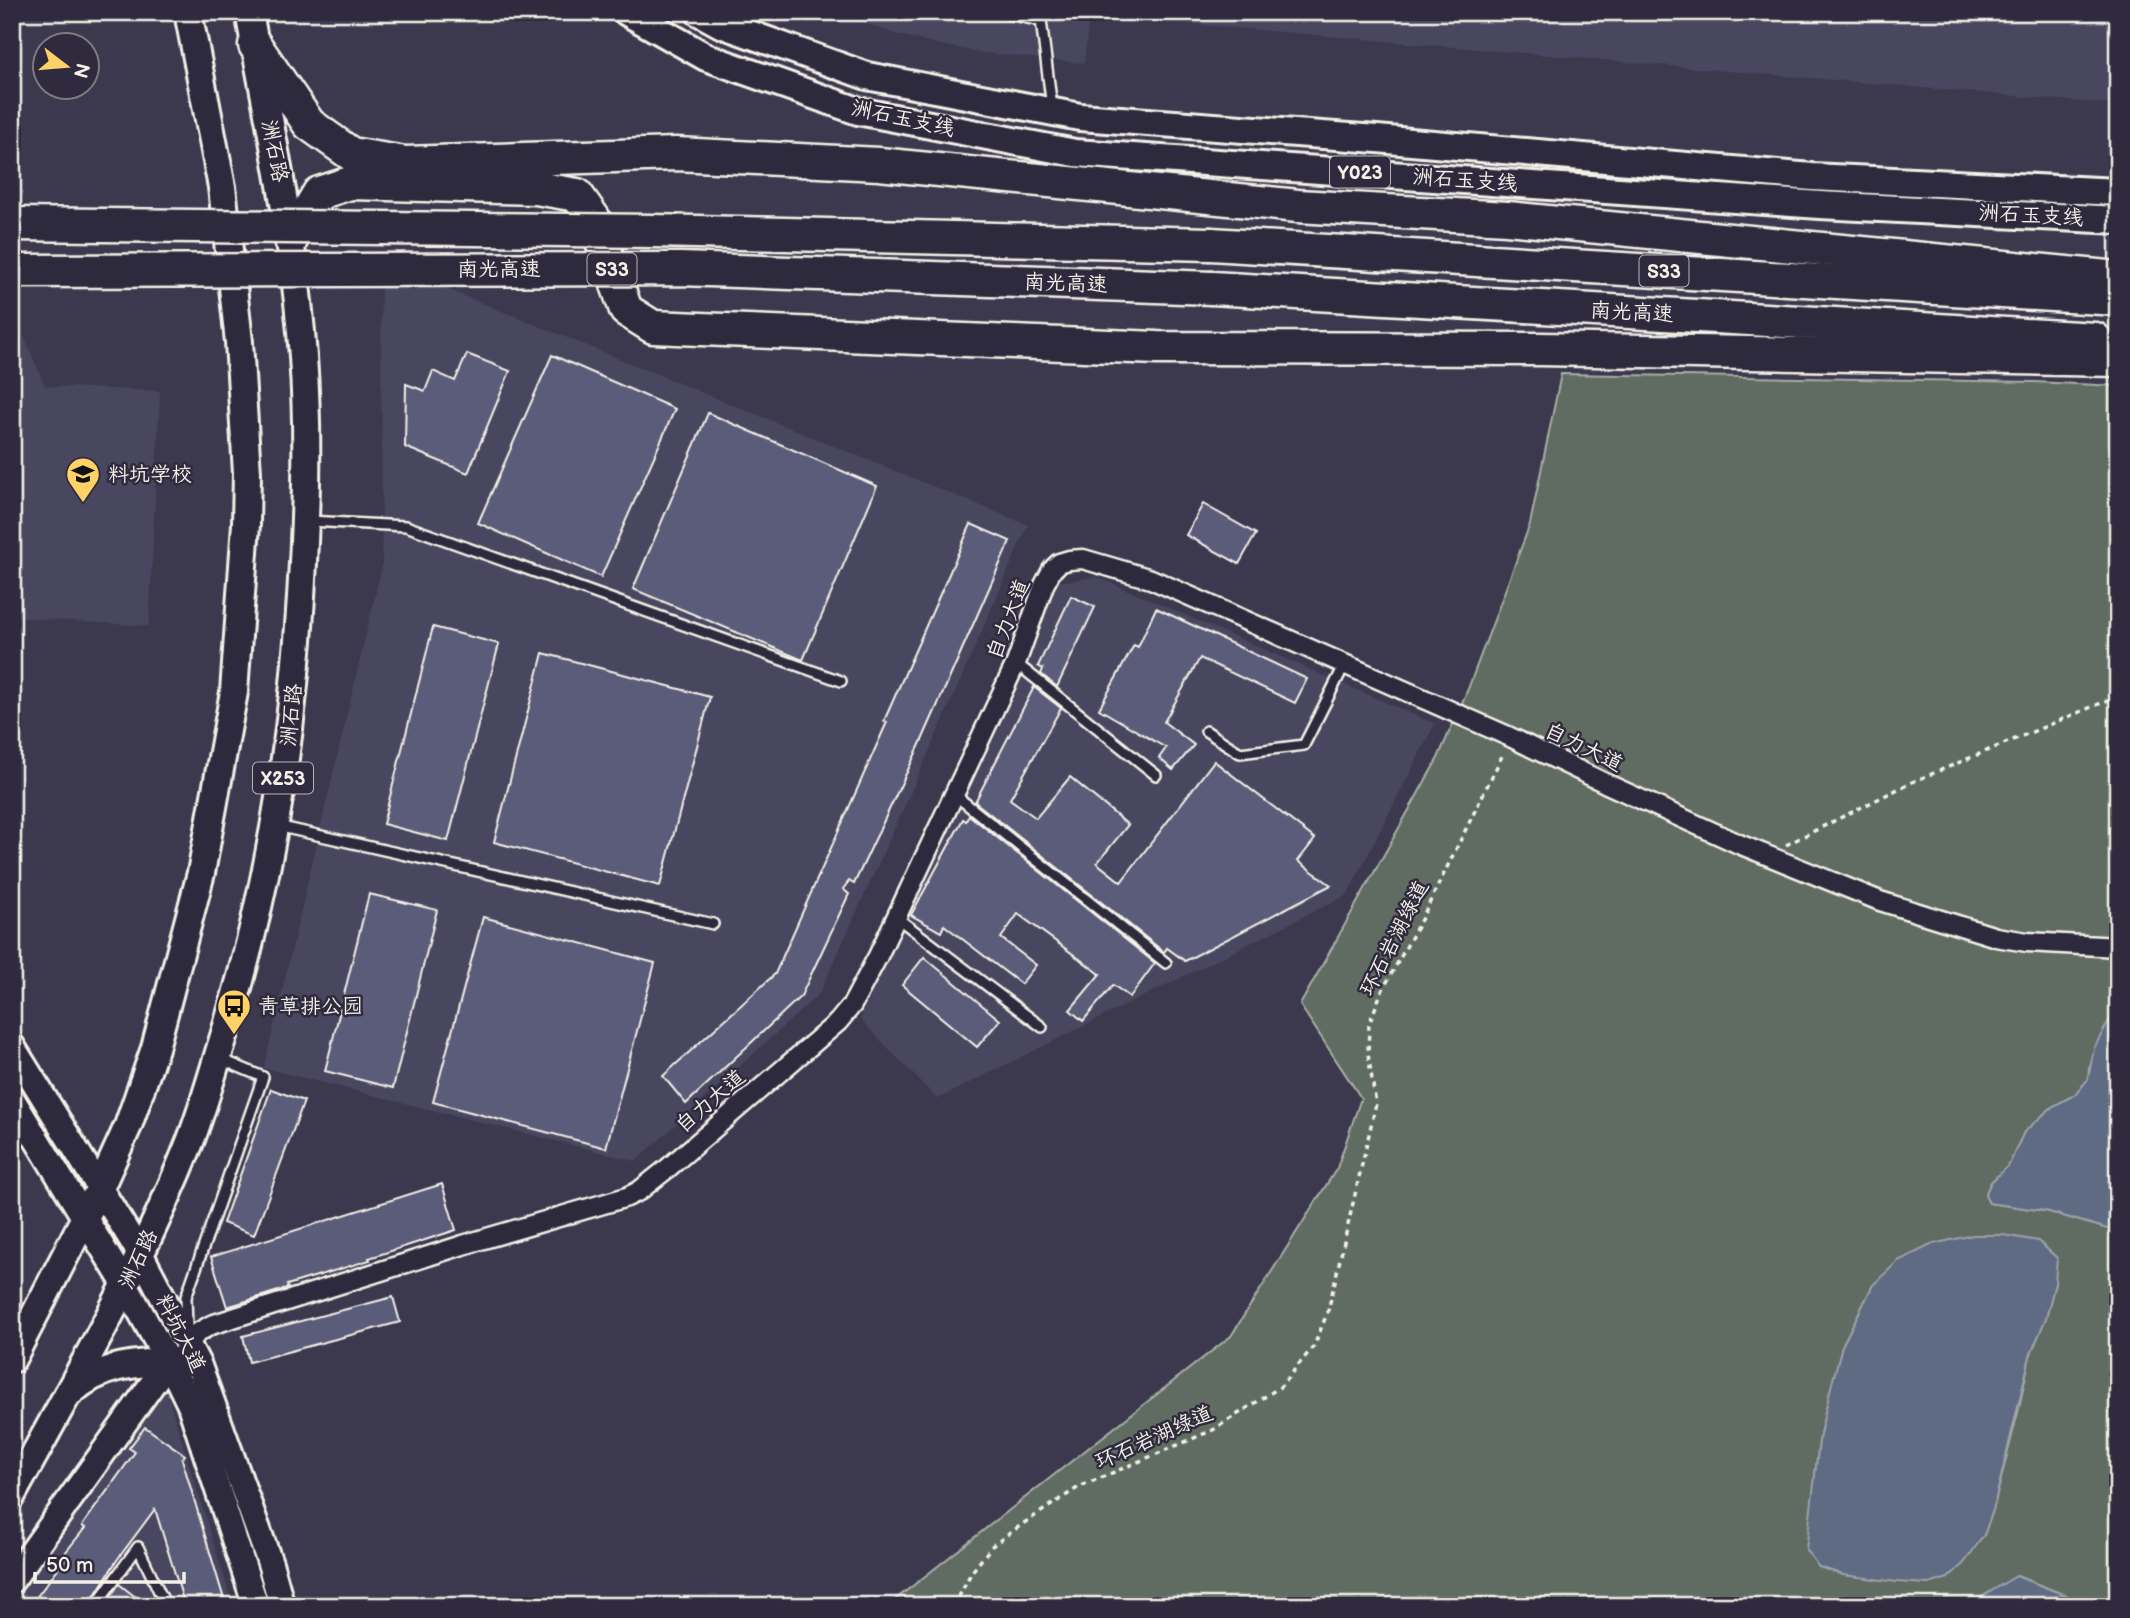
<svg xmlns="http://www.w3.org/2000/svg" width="2130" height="1618" font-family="'Balsamiq Sans','LXGW WenKai TC',sans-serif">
<rect width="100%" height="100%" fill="#3c394f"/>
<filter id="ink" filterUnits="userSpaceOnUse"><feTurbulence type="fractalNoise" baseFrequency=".0143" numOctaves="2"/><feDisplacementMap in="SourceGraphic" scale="14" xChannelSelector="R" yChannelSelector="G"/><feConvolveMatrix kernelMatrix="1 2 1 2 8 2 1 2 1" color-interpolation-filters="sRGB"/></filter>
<g filter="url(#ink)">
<g fill="#48475f">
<path d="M831 12H2118V105L1089 15 1084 63 984 53 941 45 899 35Z"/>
<path d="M381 262 1028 525 933 743 820 993 636 1161 264 1068 382 566Z"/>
<path d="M12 308 45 386 160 391 149 626 12 617Z"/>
<path d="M1097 577 1435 724 1347 895 937 1099 860 1019 1059 582Z"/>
<path d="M164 1383 233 1606H12V1597Z"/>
</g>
<path fill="#606c62" stroke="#aaaea5" stroke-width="2" fill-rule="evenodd" d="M1561 374 2034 382 2118 386V1008L2107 1026 2089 1068 2088 1079 2076 1094 2052 1107 2024 1132 2009 1165 1991 1182 1985 1195 1989 1203 2046 1211 2118 1232V1606H2093L2017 1576 1967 1606H887L1231 1336 1337 1168 1361 1098 1300 1005 1438 758 1468 689 1530 524ZM2055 1283 2046 1318 2030 1356 2018 1412 1993 1510 1984 1535 1929 1584 1844 1575 1819 1567 1815 1475 1820 1434 1842 1346 1873 1285Z"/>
<g fill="#5e6b83" stroke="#9aa1ab" stroke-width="2">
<path d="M2116 1008 2118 1232 2046 1211 1989 1203 1985 1195 1991 1182 2009 1165 2024 1132 2052 1107 2076 1094 2088 1079 2094 1048Z"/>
<path d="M1973 1235H2003L2038 1241 2057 1258 2055 1283 2046 1318 2030 1356 1993 1510 1984 1535 1964 1563 1948 1578 1929 1584 1897 1582 1844 1575 1819 1567 1806 1550 1820 1434 1831 1387 1842 1346 1873 1285 1898 1261 1933 1244Z"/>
<path d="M2016 1576 2093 1606H1967Z"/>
</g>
<g fill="#5a5c79" stroke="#f4f1e8" stroke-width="2">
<path d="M467 354 510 371 468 473 405 447 406 384 425 391 433 371 455 381Z"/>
<path d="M552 355 675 409 601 577 478 523Z"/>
<path d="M708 413 877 486 803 660 633 589Z"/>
<path d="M1203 504 1256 534 1239 564 1186 535Z"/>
<path d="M971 524 1010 541 923 738 854 884 849 881 843 889 849 894 801 996 686 1104 663 1076 775 974 887 722 884 721Z"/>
<path d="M1071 596 1095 607 1057 687 1041 674 1043 669 1038 666Z"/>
<path d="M1156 608 1307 679 1295 703 1200 658 1164 722 1194 745 1173 770 1159 758 1166 748 1099 709 1134 645 1138 647Z"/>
<path d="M433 627 499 644 448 841 383 824Z"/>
<path d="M543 653 710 697 660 886 494 842Z"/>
<path d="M1034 687 1061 708 1010 799 1036 818 1070 777 1128 825 1097 863 1121 882 1214 761 1315 839 1298 861 1331 885 1185 961 1167 948 1164 952 975 802Z"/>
<path d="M969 815 1155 963 1130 997 1113 985 1083 1021 1070 1010 1100 974 1018 914 1001 938 1036 965 1021 984 944 925 941 932 911 915 963 819 966 821Z"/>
<path d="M369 894 437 910 393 1088 325 1071Z"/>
<path d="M483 917 655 963 606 1148 433 1102Z"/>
<path d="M924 957 1000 1020 977 1047 902 985Z"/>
<path d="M271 1089 304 1101 254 1235 223 1223Z"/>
<path d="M442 1184 456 1230 369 1258 370 1260 287 1285 288 1288 227 1307 211 1257Z"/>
<path d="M393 1297 400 1322 249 1362 243 1336Z"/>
<path d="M145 1427 185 1455 182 1459 226 1606H185L155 1509 117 1560 88 1606H30L68 1555 65 1553 85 1528 82 1526 135 1452 129 1448Z"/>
<path d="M119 1584 147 1606H104Z"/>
</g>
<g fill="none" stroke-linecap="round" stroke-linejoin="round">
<g stroke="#f4f1e8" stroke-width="14">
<g id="lane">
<path d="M999 12 1041 21"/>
<path d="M1040 12 1052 108"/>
<path d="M308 521 406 526 841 681"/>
<path d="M1016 663 1156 775"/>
<path d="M1206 731 1240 753 1304 745 1345 664"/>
<path d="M955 795 1166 963"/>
<path d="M277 826 713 924"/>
<path d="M896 917 1042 1027"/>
<path d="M187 1327 186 1297 263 1077 218 1058"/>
<path d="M95 1606 138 1547 166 1606"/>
</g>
</g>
<g stroke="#f4f1e8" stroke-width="23">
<path id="street" d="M182 1353 197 1333 211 1325 463 1245 627 1197 639 1191 668 1168 838 1022 852 1005 878 956 1016 663 1044 585 1052 570 1059 563 1069 560 1083 559 1151 579 1508 736 1605 783 1739 844 1880 901 1996 937 2027 942 2118 947"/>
</g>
<g stroke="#f4f1e8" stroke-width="30">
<g id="secondary">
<path d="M12 1046 141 1255 199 1366 270 1563 282 1606"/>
<path d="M12 1099 126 1286 177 1378 190 1405 256 1606"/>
<path d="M12 1580 168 1362"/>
</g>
</g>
<g stroke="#f4f1e8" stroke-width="32">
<g id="primary">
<path d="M627 12 706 57 858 111 1075 153 1820 205 2118 220"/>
<path d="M699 12 721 24 867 76 1080 117 1377 139 1812 177 2118 192"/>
<path d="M12 1359 99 1190 128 1126 155 1048 201 873 234 692 246 524 247 473 239 342 222 187 188 12"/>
<path d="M72 1391C100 1366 132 1363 168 1362"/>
<path d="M12 1495C76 1379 141 1265 190 1142 202 1111 211 1078 221 1046 267 898 292 751 301 597 306 517 309 437 303 357 295 240 270 127 249 12"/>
</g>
</g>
<g stroke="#f4f1e8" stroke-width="37">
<g id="highway">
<path d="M255 45 309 124 351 154 405 163 676 154 879 164 1298 206 1507 218 2118 278"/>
<path d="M291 240 319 193 350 183 536 188 577 195 594 219 626 310 653 327 1157 348 1540 349 2118 360"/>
<path d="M1211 244 2118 299"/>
<path d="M1212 288 2095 339"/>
</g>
</g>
<g stroke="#f4f1e8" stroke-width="3.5" stroke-dasharray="5 5" stroke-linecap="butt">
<path d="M1786 845 1910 783 2118 696"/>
<path d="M954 1606 971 1573 992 1546 1024 1523 1079 1487 1213 1430 1280 1387 1314 1346 1328 1311 1376 1104 1368 1054 1369 1024 1381 993 1423 916 1504 752"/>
</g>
<use href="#lane" stroke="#2f2a3d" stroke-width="9"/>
<use href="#street" stroke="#2f2a3d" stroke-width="18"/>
<use href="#secondary" stroke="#2f2a3d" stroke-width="24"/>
<use href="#primary" stroke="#2f2a3d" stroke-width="26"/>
<use href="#highway" stroke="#2f2a3d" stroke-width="32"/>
<g stroke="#f4f1e8" stroke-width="37" stroke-linecap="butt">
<g id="highway-bridge">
<path d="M12 224 653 231 1211 244"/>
<path d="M12 271 680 269 1212 288"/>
</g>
</g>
<use href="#highway-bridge" stroke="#2f2a3d" stroke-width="32"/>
</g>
</g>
<defs>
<g id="school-pin" transform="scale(1.75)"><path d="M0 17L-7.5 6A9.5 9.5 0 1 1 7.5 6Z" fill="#ffd166" stroke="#2f2a3d"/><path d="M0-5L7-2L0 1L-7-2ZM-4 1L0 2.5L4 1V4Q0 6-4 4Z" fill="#111"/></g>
<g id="bus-pin" transform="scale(1.75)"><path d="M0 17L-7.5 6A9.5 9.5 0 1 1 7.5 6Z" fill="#ffd166" stroke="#2f2a3d"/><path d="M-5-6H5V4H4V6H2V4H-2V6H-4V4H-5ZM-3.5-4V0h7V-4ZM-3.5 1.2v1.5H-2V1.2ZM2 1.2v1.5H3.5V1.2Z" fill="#111"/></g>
</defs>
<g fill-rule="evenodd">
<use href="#school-pin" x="83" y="474"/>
<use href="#bus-pin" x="234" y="1006"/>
</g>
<g text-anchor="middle" stroke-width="5" stroke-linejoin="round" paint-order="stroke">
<g fill="#2f2a3d" stroke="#b9b5b5" stroke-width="2">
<rect x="1330" y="156.5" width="60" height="31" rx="5"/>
<rect x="587.5" y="253.5" width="49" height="31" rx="5"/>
<rect x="1639.5" y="255.5" width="49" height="31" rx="5"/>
<rect x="253" y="762.5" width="60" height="31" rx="5"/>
</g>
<g font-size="19" font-weight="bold" fill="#f4f1e8">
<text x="1360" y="179">Y023</text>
<text x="612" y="276">S33</text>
<text x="1664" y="278">S33</text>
<text x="283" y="785">X253</text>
</g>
<g font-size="21" fill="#f4f1e8" stroke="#2f2a3d">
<text transform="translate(903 118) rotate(12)" y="7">洲石玉支线</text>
<text transform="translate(275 151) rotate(79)" y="7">洲石路</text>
<text transform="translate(1465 180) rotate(4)" y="7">洲石玉支线</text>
<text transform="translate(2031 215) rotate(3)" y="7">洲石玉支线</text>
<text x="499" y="276">南光高速</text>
<text transform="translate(1066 283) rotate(2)" y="7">南光高速</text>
<text transform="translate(1632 312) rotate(3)" y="7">南光高速</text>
<text transform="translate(1008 619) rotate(-69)" y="7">自力大道</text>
<text transform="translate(291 715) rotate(-84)" y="7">洲石路</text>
<text transform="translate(1584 747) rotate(26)" y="7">自力大道</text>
<text transform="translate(1394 938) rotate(-63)" y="7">环石岩湖绿道</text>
<text transform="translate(710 1101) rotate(-41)" y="7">自力大道</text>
<text transform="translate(138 1259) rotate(-65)" y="7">洲石路</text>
<text transform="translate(181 1333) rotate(63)" y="7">料坑大道</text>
<text transform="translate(1154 1437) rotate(-24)" y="7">环石岩湖绿道</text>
</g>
<g font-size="21" fill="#f4f1e8" stroke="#2f2a3d" text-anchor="start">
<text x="108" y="481">料坑学校</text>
<text x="258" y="1013">青草排公园</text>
</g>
</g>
<rect width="2130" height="1618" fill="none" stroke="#2f2a3d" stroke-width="42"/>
<rect x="21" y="21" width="2088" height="1576" fill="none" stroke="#f4f1e8" stroke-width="2.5" filter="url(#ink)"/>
<g transform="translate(66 66) rotate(106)"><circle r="33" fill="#2f2a3d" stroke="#7e7a81" stroke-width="2"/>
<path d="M0-5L12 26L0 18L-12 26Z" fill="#ffd166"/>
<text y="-10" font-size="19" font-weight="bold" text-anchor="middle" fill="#f4f1e8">N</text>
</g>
<path d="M35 1572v10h149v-10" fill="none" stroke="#f4f1e8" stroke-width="3.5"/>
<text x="46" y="1572" font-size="21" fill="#f4f1e8" stroke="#2f2a3d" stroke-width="5" paint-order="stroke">50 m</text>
</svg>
